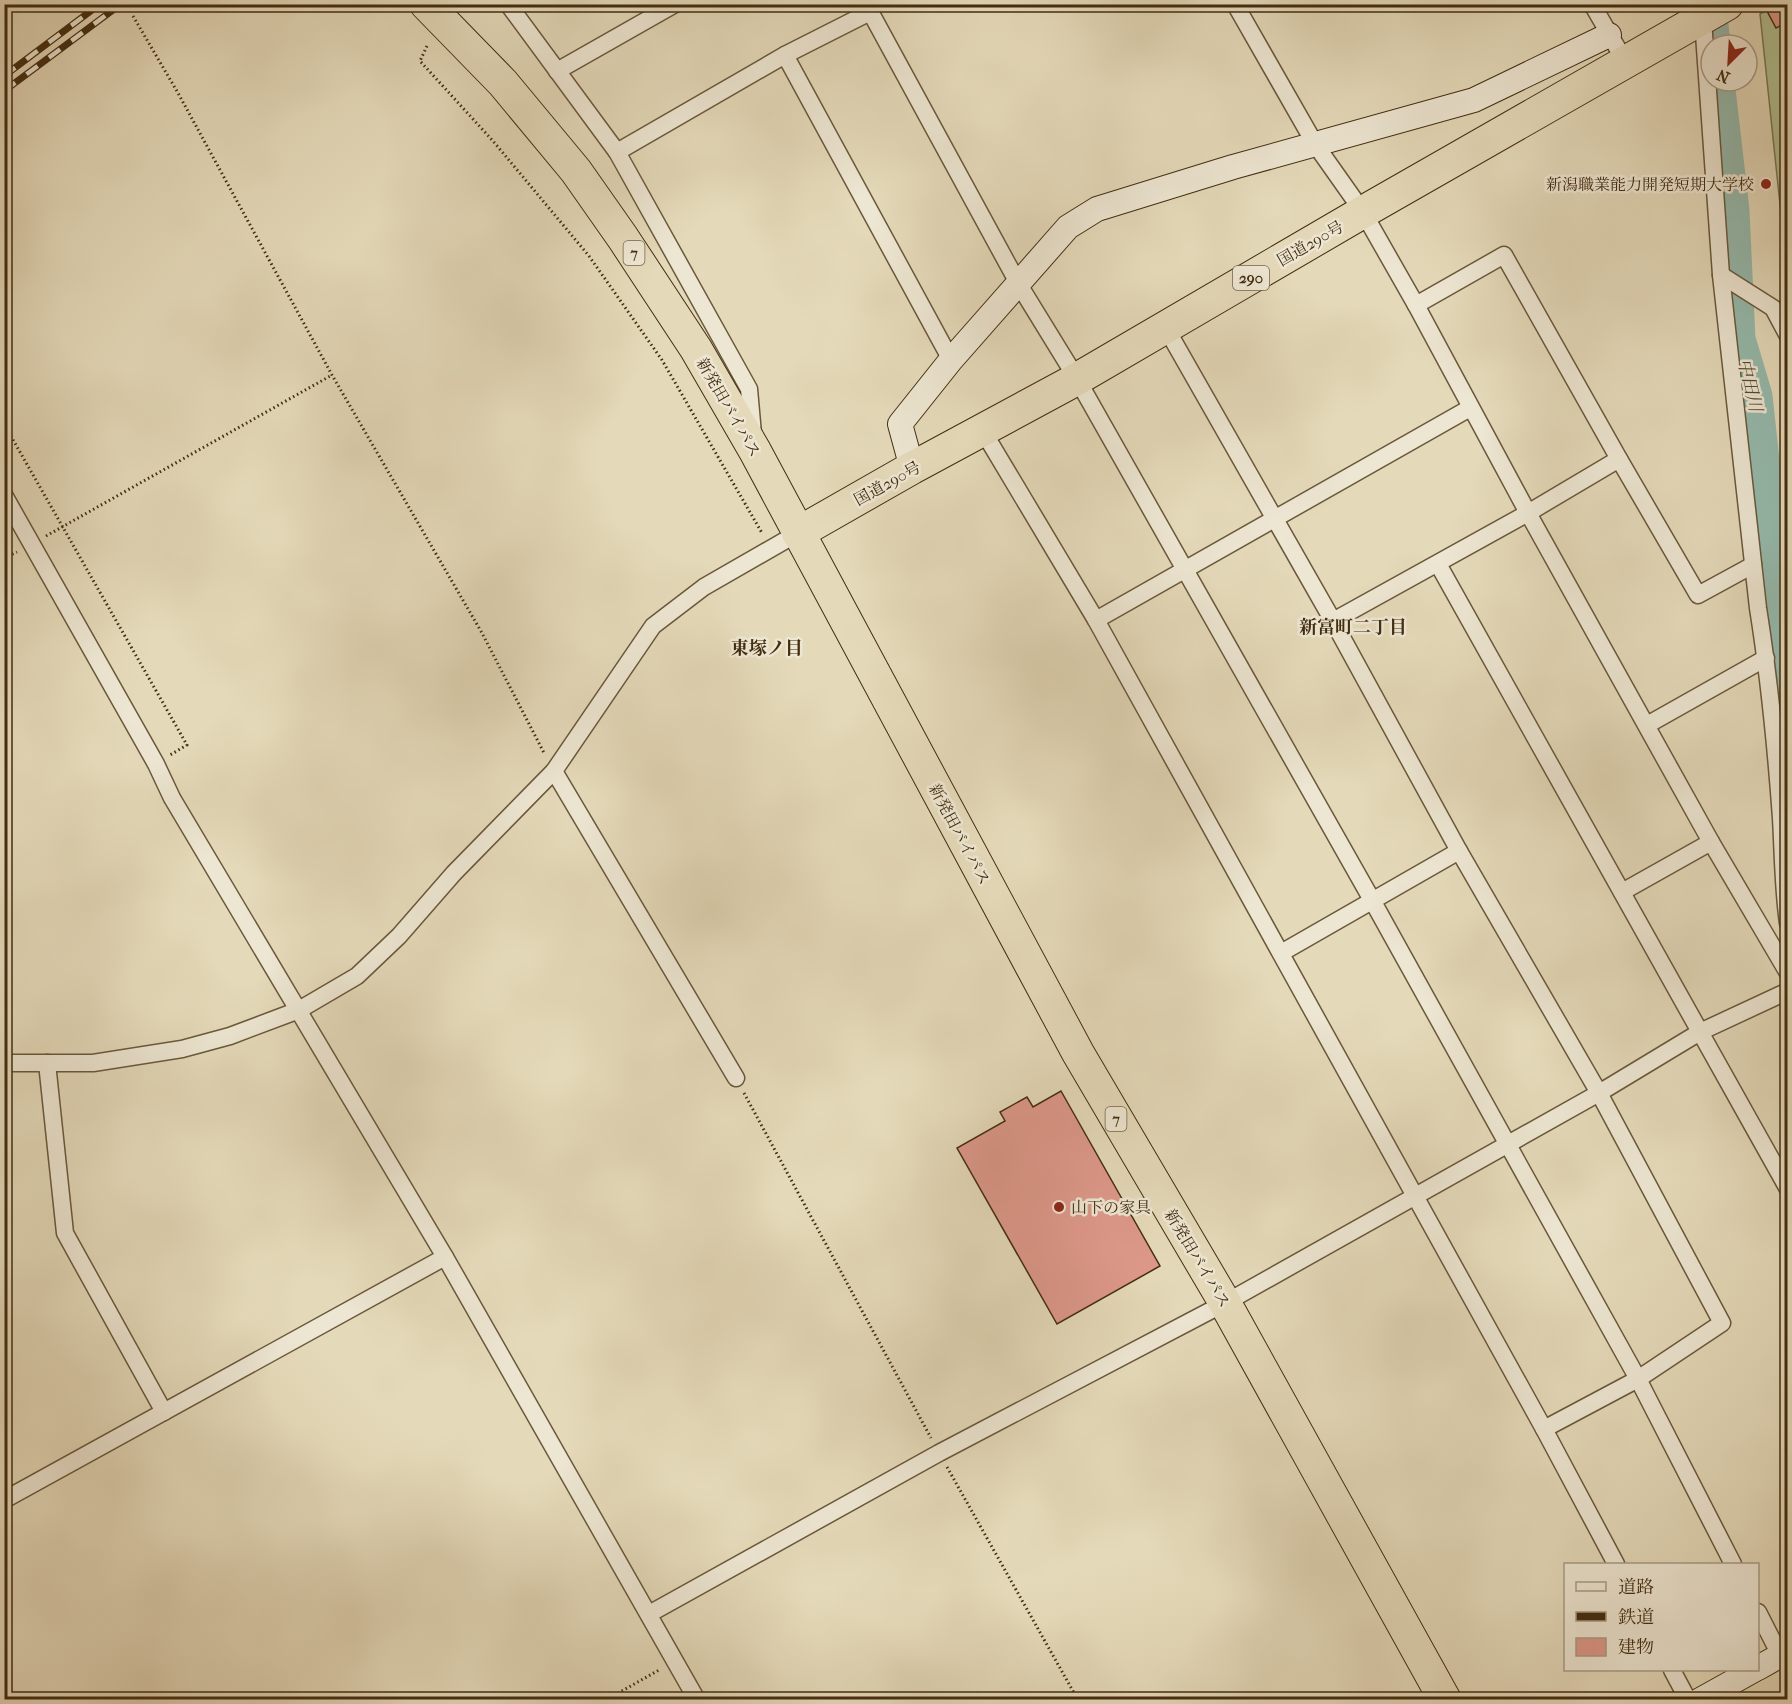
<svg xmlns="http://www.w3.org/2000/svg" width="1792" height="1704" font-family="'IM FELL French Canon','Noto Serif JP',serif">
<rect width="100%" height="100%" fill="#e4d9b9"/>
<filter id="stains"><feTurbulence type="fractalNoise" baseFrequency=".00333" numOctaves="4"/><feColorMatrix values="0 0 0 0 .2 0 0 0 0 .09 0 0 0 0 .02 0 0 0 .5 -.17"/></filter>
<radialGradient id="worn" r=".72"><stop offset=".6" stop-color="#630" stop-opacity="0"/><stop offset="1" stop-color="#630" stop-opacity=".3"/></radialGradient>
<path fill="#b1c091" stroke="#7a7651" stroke-width="1.5" d="M1775 5H1787V242L1783 233 1760 14Z"/>
<g fill="none" stroke-linecap="round" stroke-linejoin="round">
<g stroke="#95baad" stroke-width="33">
<path d="M1710 4 1714 45"/>
<path d="M1718 81 1733 211 1739 339 1756 396 1788 689"/>
</g>
</g>
<g fill="#dd988a" stroke="#422d11" stroke-width="1.5">
<path d="M1779 4H1788V22L1776 28 1767 11Z"/>
<path d="M1061 1091 1160 1266 1057 1324 957 1148 1005 1121 1000 1112 1027 1097 1033 1107Z"/>
</g>
<g fill="none" stroke-linecap="round" stroke-linejoin="round">
<g stroke="#6a583b" stroke-width="19">
<g id="street">
<path d="M508 4 617 152 749 389 753 434"/>
<path d="M866 4 1018 283 1077 379 1372 900 1638 1379 1733 1564"/>
<path d="M1235 4 1315 144 1363 212 1416 305 1528 513 1711 842 1788 973"/>
<path d="M1592 4 1626 63"/>
<path d="M1703 20 1721 275 1758 608C1769 677 1776 748 1781 818 1783 853 1783 888 1788 923"/>
<path d="M785 55 951 360"/>
<path d="M557 71 675 4"/>
<path d="M617 152 785 55 870 12"/>
<path d="M1721 275 1773 308 1788 336"/>
<path d="M1416 305 1504 255 1619 459 1698 595 1753 565"/>
<path d="M1166 328 1333 621 1459 851 1599 1093 1722 1323 1638 1379 1544 1429"/>
<path d="M983 431 1096 620 1544 1429 1616 1564"/>
<path d="M4 495 156 764 172 798 445 1257 697 1700"/>
<path d="M1438 564 1788 1189"/>
<path d="M1096 620 1470 408"/>
<path d="M1333 621 1528 513 1619 459"/>
<path d="M1647 725 1766 658"/>
<path d="M554 771 736 1078"/>
<path d="M1622 892 1711 842"/>
<path d="M1281 953 1459 851"/>
<path d="M4 1063H93L182 1049 230 1036 299 1010 357 976 399 936 454 873 554 771 653 626 704 587 798 533"/>
<path d="M47 1063 65 1233 164 1412"/>
<path d="M4 1500 445 1257"/>
<path d="M1758 1612 1780 1655"/>
<path d="M649 1614 939 1453 1225 1303 1599 1093 1700 1032 1788 991"/>
<path d="M1672 1670 1688 1700"/>
</g>
</g>
<g stroke="#422d11" stroke-width="26">
<g id="secondary">
<path d="M912 468 900 424 951 360 1068 227 1097 209 1233 167 1474 100 1609 35"/>
<path d="M1758 1668 1788 1651"/>
<path d="M1700 1700 1754 1670"/>
</g>
</g>
<g stroke="#422d11" stroke-width="34">
<g id="highway">
<path d="M426 4 503 83 576 171 623 238 696 349 755 451 1078 1053 1225 1303 1445 1700"/>
<path d="M798 533 912 468 1077 379 1363 212 1727 4"/>
</g>
</g>
<g stroke="#422d11" stroke-width="3" stroke-dasharray="1.5 3" stroke-linecap="butt">
<path d="M133 16 178 93 332 375 482 633 544 753"/>
<path d="M427 46 420 61 493 141 589 256 662 360 762 533"/>
<path d="M4 424 187 745 170 755"/>
<path d="M46 536 332 375"/>
<path d="M4 558 17 552"/>
<path d="M744 1093 931 1438"/>
<path d="M947 1467 1078 1700"/>
<path d="M606 1700 659 1670"/>
</g>
<use href="#street" stroke="#ede6d2" stroke-width="16"/>
<use href="#secondary" stroke="#ede6d2" stroke-width="24"/>
<use href="#highway" stroke="#e4d9b9" stroke-width="32"/>
<g stroke="#422d11" stroke-width="7">
<g id="rail">
<path d="M4 76 100 4"/>
<path d="M4 91 121 4"/>
</g>
</g>
<use href="#rail" stroke="#ede6d2" stroke-width="4.5" stroke-dasharray="14" stroke-linecap="butt"/>
</g>
<g fill="#8f2418" stroke="#ede6d2" stroke-width="2">
<circle cx="1766" cy="184" r="6"/>
<circle cx="1059" cy="1207" r="6"/>
</g>
<g text-anchor="middle" stroke-width="5" stroke-linejoin="round" paint-order="stroke">
<g fill="#ede6d2" stroke="#75644b" stroke-width="1.5">
<rect x="623.5" y="241" width="21" height="24" rx="4.5"/>
<rect x="1233" y="266" width="36" height="24" rx="4.5"/>
<rect x="1105.5" y="1107" width="21" height="24" rx="4.5"/>
</g>
<g font-size="15" font-weight="bold" fill="#422d11">
<text x="634" y="258">7</text>
<text x="1251" y="283">290</text>
<text x="1116" y="1124">7</text>
</g>
<g font-size="16" fill="#422d11" stroke="#ede6d2" text-anchor="end">
<text x="1754" y="190">新潟職業能力開発短期大学校</text>
<text x="1071" y="1213" text-anchor="start">山下の家具</text>
</g>
<g font-size="16" fill="#422d11" stroke="#ede6d2">
<text transform="translate(1310 243) rotate(-30)" y="6">国道290号</text>
<text transform="translate(729 407) rotate(60)" y="6">新発田バイパス</text>
<text transform="translate(887 483) rotate(-29)" y="6">国道290号</text>
<text transform="translate(960 834) rotate(62)" y="6">新発田バイパス</text>
<text transform="translate(1198 1258) rotate(59)" y="6">新発田バイパス</text>
</g>
<g font-size="18" font-style="italic" fill="#534930" stroke="#ede6d2">
<text transform="translate(1750 385) rotate(77)" y="6">中田川</text>
</g>
<g font-size="18" font-weight="bold" fill="#422d11" stroke="#ede6d2">
<text x="1353" y="633">新富町二丁目</text>
<text x="767" y="654">東塚ノ目</text>
</g>
</g>
<rect width="1792" height="1704" fill="none" stroke="#e4d9b9" stroke-width="24"/>
<rect x="6" y="6" width="1780" height="1692" fill="none" stroke="#422d11" stroke-width="3"/>
<rect x="12" y="12" width="1768" height="1680" fill="none" stroke="#422d11" stroke-width="1.5"/>
<rect x="1564" y="1563" width="195" height="108" fill="#ede6d2" stroke="#a99c85" stroke-width="1.5"/>
<rect x="1576" y="1582" width="30" height="9" fill="#ede6d2" stroke="#a99c85" stroke-width="1.5"/>
<text x="1618" y="1593" font-size="18" fill="#422d11">道路</text>
<rect x="1576" y="1612" width="30" height="9" fill="#422d11" stroke="#a99c85" stroke-width="1.5"/>
<text x="1618" y="1623" font-size="18" fill="#422d11">鉄道</text>
<rect x="1576" y="1638" width="30" height="18" fill="#dd988a" stroke="#a99c85" stroke-width="1.5"/>
<text x="1618" y="1653" font-size="18" fill="#422d11">建物</text>
<g transform="translate(1729 63) rotate(204)"><circle r="28" fill="#ede6d2" stroke="#a99c85" stroke-width="1.5"/>
<path d="M0-4.5L10 22L0 15L-10 22Z" fill="#8f2418"/>
<text y="-9" font-size="16" font-weight="bold" text-anchor="middle" fill="#422d11">N</text>
</g>
<rect width="100%" height="100%" filter="url(#stains)"/>
<rect width="100%" height="100%" fill="url(#worn)"/>
</svg>
